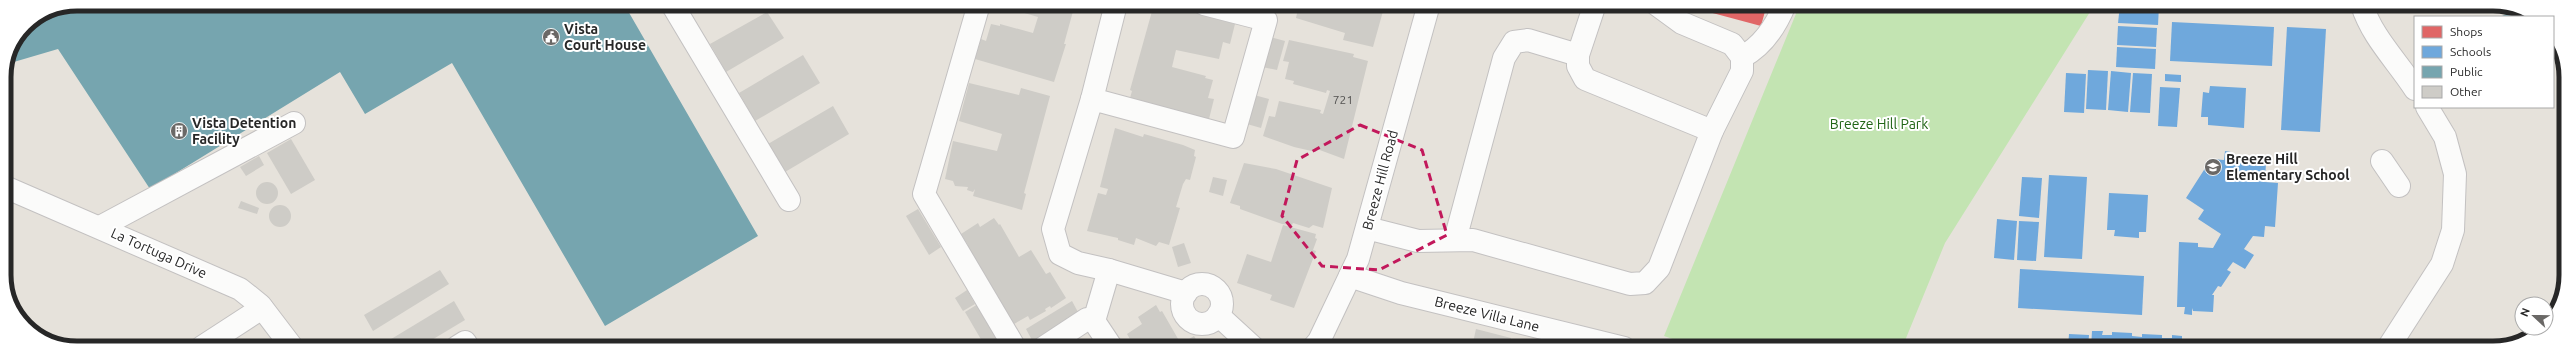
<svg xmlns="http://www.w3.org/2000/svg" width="2570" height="352" font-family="Ubuntu,sans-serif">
<rect width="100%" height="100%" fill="#e6e2db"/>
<path fill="#c3e4b2" d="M1800 4H2095L1945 243 1902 348H1698L1664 336Z"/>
<path fill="#e06666" d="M1679 4H1767L1761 26Z"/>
<g fill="#6fa8dc">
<path d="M2120 5 2159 6 2158 25 2118 23Z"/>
<path d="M2172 22 2274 27 2272 66 2170 61Z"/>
<path d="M2118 26 2157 28 2156 47 2117 45Z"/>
<path d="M2287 27 2326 29 2320 132 2281 130Z"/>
<path d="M2117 47 2156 49 2155 69 2116 67Z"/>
<path d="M2088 70 2108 71 2106 110 2086 109Z"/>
<path d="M2111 71 2131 73 2128 112 2108 110Z"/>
<path d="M2066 73 2086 74 2084 113 2064 112Z"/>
<path d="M2133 73 2152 74 2150 113 2130 112Z"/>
<path d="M2165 74 2181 75V82L2165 81Z"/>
<path d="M2210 86 2246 88 2244 128 2208 125V117H2201L2203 92 2209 93Z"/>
<path d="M2160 87 2180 88 2177 127 2158 126Z"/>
<path d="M2225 151 2231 152V157H2238L2237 163 2266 162 2265 182 2278 183 2275 227 2265 226 2264 237 2253 236 2244 249 2254 255 2245 269 2233 262 2227 270 2231 272 2221 287 2218 286 2212 295H2214L2213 312 2193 311 2192 308V315L2184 314 2185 307H2177L2179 242 2198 243V247L2213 248 2221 234 2198 219 2204 210 2186 198 2211 159 2224 160Z"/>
<path d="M2049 175 2087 177 2082 259 2044 257Z"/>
<path d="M2022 177 2042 178 2039 218 2019 216Z"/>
<path d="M2109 193 2148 195 2146 232H2139V238L2114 236 2115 230H2107Z"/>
<path d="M1997 219 2017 221 2014 260 1994 258Z"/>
<path d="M2019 221 2039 222 2036 261 2017 260Z"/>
<path d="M2020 269 2144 276 2142 315 2018 308Z"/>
<path d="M2092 331H2103L2102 335H2112V332L2132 333V336L2142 337V334L2162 335V338H2172V335L2182 336V348H2091Z"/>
<path d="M2069 334 2089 335 2088 348H2068Z"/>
</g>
<g fill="#76a5af">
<path d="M77 4H624L758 236 605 326 452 63 365 114 340 72 150 189 58 49 7 64 10 49 26 25 49 9Z"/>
<path d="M2514 10 2521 13 2530 17H2500Z"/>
</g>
<g fill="#ceccc7">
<path d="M1005 4H1075L1064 44H1066L1054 82 975 59 981 39 986 41 991 24 1000 26V24L1033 33 1038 17 1004 7Z"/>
<path d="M1154 4H1166L1182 10 1183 8 1235 24 1230 44 1223 42 1219 59 1176 50 1172 67 1206 76 1205 78 1213 80 1208 98 1214 99 1209 119 1130 98 1132 91 1130 90Z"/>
<path d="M1279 4H1295L1293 11 1279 7Z"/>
<path d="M1299 4H1385L1373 47 1343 40 1345 33 1296 18Z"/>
<path d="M767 12 784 38 726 72 710 44Z"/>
<path d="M1270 37 1285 41 1277 70 1262 67Z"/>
<path d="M1289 40 1354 54 1353 57 1368 61 1344 159 1317 149 1316 152 1294 147 1263 136 1269 116 1275 117 1279 101 1321 110 1320 113 1323 114 1330 91 1327 90 1326 93 1293 84 1294 81 1285 79 1289 62 1283 61Z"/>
<path d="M803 55 820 83 755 121 739 93Z"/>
<path d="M969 83 1019 95 1021 88 1050 96 1024 193 1026 194 1022 210 973 196 975 189 973 192 967 190 968 187 955 186 953 181 945 179 953 141 997 151 1002 134 959 121Z"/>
<path d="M1254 95 1269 99 1261 128 1247 124Z"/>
<path d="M833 106 849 134 785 172 768 144Z"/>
<path d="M1115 128 1143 137 1144 134 1183 145 1195 150 1194 156 1196 157 1190 180 1186 179 1183 184 1176 207 1180 208 1169 245 1159 242 1156 246 1136 238 1134 245 1118 240V238L1087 231 1098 193 1106 195 1108 189 1100 187Z"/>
<path d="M291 139 315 180 291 194 267 153Z"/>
<path d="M259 156 264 165 246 176 240 167Z"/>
<path d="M1244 163 1276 169 1332 188 1323 228 1313 225 1309 228 1293 223 1292 225 1282 224 1240 209V206L1230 203Z"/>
<path d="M1213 177 1227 180 1223 196 1209 192Z"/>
<circle cx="267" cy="193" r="11"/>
<path d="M241 201 259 208 257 214 238 208Z"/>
<circle cx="280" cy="216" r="11"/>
<path d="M918 209 941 247 929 255 906 216Z"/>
<path d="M994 218 999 225 1000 224 1019 257 1031 250 1046 274 1050 272 1066 298 1051 308 1050 306 1045 309 1046 311 1030 320 1028 316 1014 324 964 247 968 245 961 234 978 223 980 227Z"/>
<path d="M1283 225 1316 234 1315 238 1317 239 1313 250 1316 251 1294 308 1270 300 1272 295 1237 283 1247 254 1271 262Z"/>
<path d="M1184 243 1191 263 1178 267 1172 247Z"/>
<path d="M440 270 449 284 373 331 364 315Z"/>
<path d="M967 290 975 304 963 311 955 298Z"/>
<path d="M454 301 465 320 420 347H378Z"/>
<path d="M1072 301 1079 314 1033 342 1026 329Z"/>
<path d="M978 304 1004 348H986L965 312Z"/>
<path d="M1156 305 1160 312 1162 311 1181 344 1194 336 1201 348H1135L1127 334 1142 324 1138 317Z"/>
<path d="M1476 329 1511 338 1509 348 1472 347Z"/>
<path d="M1383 340 1388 348H1368L1375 345Z"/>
</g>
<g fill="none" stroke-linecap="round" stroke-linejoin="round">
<g stroke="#c3c1c1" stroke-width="24">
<g id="minor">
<path d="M672 4 789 200"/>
<path d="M979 4 924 194 1015 348"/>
<path d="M1595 4 1578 55V66L1585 79 1712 131"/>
<path d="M2362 5C2372 37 2397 61 2415 89"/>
<path d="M1742 57C1763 46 1776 26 1785 4"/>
<path d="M1092 99 1116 4"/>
<path d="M2382 161 2399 186"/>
<path d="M5 187 240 289 260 305 292 347"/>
<path d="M100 227 294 123"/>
<path d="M1367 228 1418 241 1473 240 1630 284 1645 283 1659 268 1712 131 1742 71V57L1732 44 1682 23 1656 4"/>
<path d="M1455 240 1504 58 1514 42 1528 40 1578 55"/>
<path d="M1109 270 1078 263 1060 254 1053 229 1092 99 1233 137 1266 20 1204 4"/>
<path d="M1350 276 1401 293 1624 348"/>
<circle cx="1202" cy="304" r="20"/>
<path d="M1218 315 1254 348"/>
<path d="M202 347 262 308"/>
<path d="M457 347 465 342 468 347"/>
<path d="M1043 348 1087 319 1094 321"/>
<path d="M1112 348 1094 321 1109 270 1186 293"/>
<path d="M1313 348 1319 341 1358 259 1429 4"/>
<path d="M2388 348 2442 264 2453 230 2455 174 2445 137 2427 107"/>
</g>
</g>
<use href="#minor" stroke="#fbfbfa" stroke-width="22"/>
</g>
<path fill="none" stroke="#c2185b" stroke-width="3" stroke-dasharray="8 5" stroke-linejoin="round" d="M1360 125 1422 150 1447 235 1379 270 1322 266 1282 216 1297 160Z"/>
<defs>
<g id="civic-disc" transform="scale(0.9)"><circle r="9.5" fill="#6a6866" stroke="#fff"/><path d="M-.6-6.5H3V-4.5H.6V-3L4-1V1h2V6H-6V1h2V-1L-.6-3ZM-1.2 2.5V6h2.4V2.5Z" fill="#fff"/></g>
<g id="building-disc" transform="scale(0.9)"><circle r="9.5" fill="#6a6866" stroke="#fff"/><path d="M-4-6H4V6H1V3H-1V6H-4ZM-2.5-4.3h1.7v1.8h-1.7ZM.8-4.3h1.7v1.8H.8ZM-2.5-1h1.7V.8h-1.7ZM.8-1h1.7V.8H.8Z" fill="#fff"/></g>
<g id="school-disc" transform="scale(0.9)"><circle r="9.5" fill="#6a6866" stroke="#fff"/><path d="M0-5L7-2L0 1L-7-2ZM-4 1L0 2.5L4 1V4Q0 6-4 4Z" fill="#fff"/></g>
</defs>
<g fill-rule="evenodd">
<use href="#civic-disc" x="551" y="37"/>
<use href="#building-disc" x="179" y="131"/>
<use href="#school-disc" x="2213" y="167"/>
</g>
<g text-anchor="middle" stroke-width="4" stroke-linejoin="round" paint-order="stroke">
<g font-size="12" fill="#525150">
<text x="1343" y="104">721</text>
</g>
<g font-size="14" font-weight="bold" fill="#272727" stroke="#fff" text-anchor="start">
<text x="564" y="34">Vista<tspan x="564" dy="16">Court House</tspan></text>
<text x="192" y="128">Vista Detention<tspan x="192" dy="16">Facility</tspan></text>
<text x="2226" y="164">Breeze Hill<tspan x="2226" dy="16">Elementary School</tspan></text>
</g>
<g font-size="14" fill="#216516" stroke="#fff">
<text x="1879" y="129">Breeze Hill Park</text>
</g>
<g font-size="14" fill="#272727" stroke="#fff">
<text transform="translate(1380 180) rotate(-75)" y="5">Breeze Hill Road</text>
<text transform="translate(159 253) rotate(24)" y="5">La Tortuga Drive</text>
<text transform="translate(1487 314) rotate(14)" y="5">Breeze Villa Lane</text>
</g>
</g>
<path d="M0 0H2570V352H0ZM77 11H2493A66 66 0 0 1 2559 77V275A66 66 0 0 1 2493 341H77A66 66 0 0 1 11 275V77A66 66 0 0 1 77 11Z" fill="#fff" fill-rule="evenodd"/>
<path fill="none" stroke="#272727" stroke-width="5" d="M77 11H2493A66 66 0 0 1 2559 77V275A66 66 0 0 1 2493 341H77A66 66 0 0 1 11 275V77A66 66 0 0 1 77 11Z"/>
<rect x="2414" y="16" width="140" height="92" fill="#ffffff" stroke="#a9a9a9"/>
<rect x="2422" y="26" width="20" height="12" fill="#e06666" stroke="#a9a9a9"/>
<text x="2450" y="36" font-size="12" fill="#272727">Shops</text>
<rect x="2422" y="46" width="20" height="12" fill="#6fa8dc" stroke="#a9a9a9"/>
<text x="2450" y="56" font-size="12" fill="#272727">Schools</text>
<rect x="2422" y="66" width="20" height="12" fill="#76a5af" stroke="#a9a9a9"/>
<text x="2450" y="76" font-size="12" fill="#272727">Public</text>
<rect x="2422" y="86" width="20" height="12" fill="#ceccc7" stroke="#a9a9a9"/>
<text x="2450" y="96" font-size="12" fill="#272727">Other</text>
<g transform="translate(2534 316) rotate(292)"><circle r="19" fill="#ffffff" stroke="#a9a9a9"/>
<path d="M0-3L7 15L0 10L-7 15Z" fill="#6a6866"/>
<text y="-6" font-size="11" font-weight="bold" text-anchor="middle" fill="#272727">N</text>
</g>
</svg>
